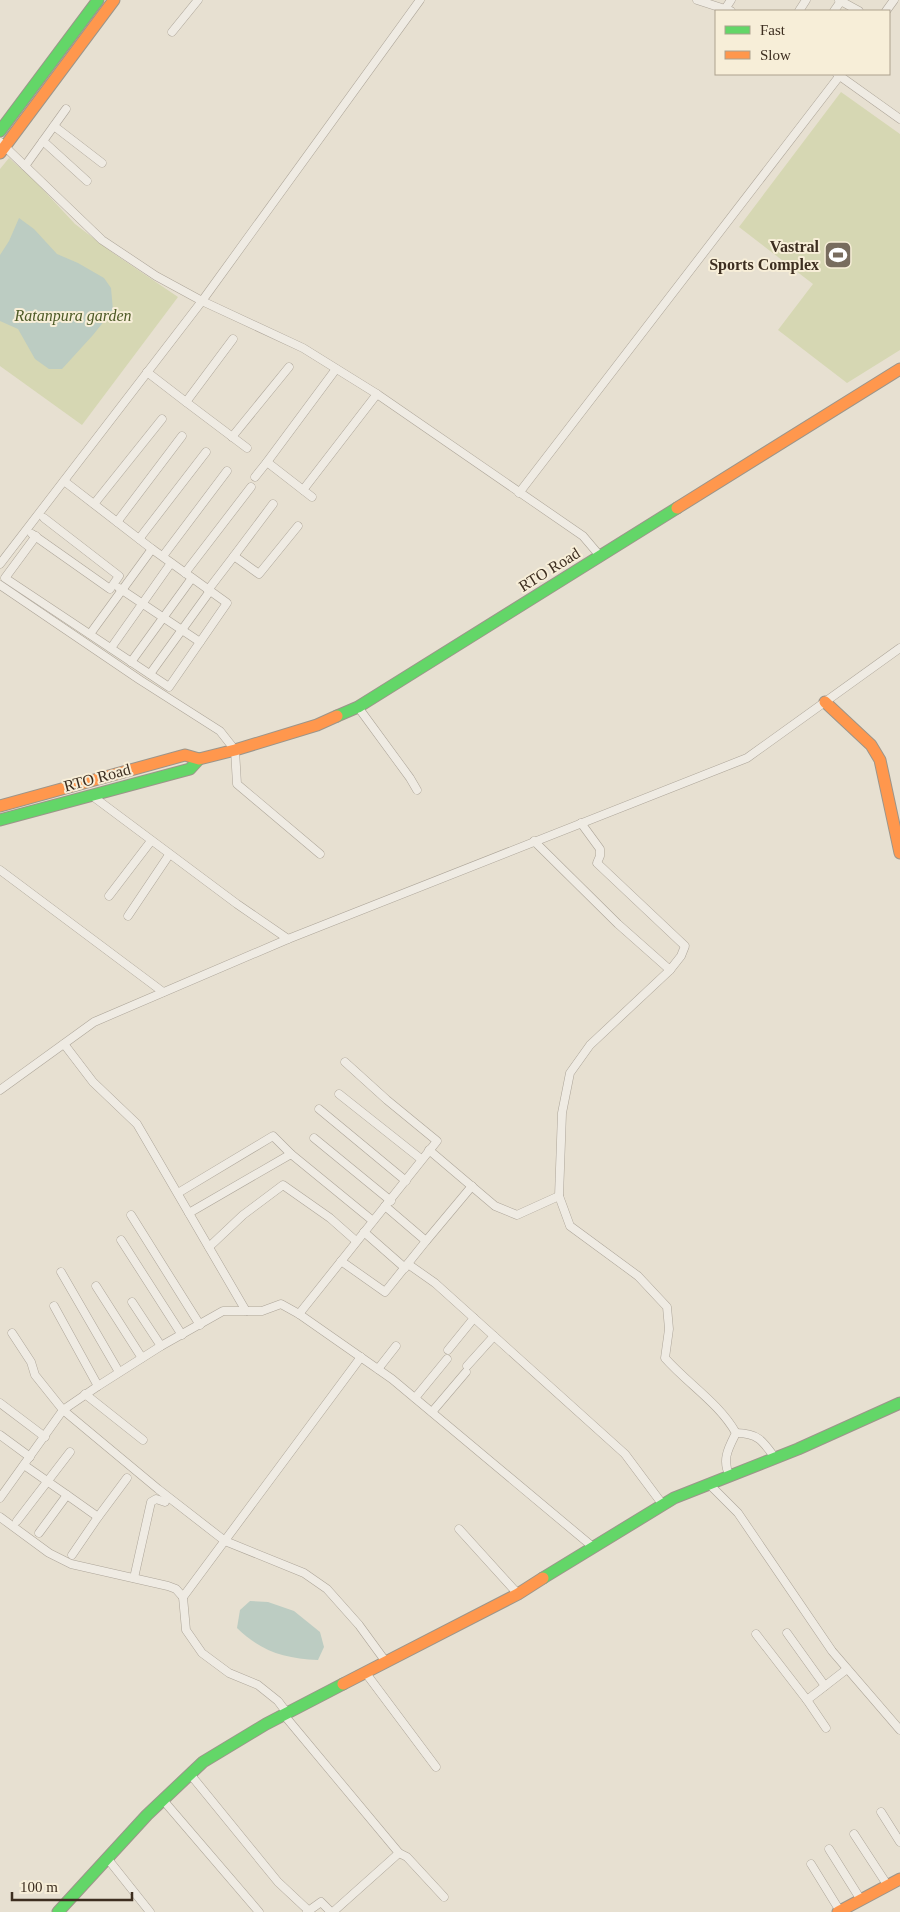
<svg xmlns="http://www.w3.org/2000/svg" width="900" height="1912" font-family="Georgia,serif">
<rect width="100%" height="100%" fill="#e7e0d1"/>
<g fill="#d6d7b3">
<path d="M841 92 900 134V350L847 383 778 330 813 284 739 227Z"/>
<path d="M9 158 35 181 75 224 113 253 178 297 82 425 0 366V169Z"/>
</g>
<g fill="#bcccc2">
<path d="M19 218 34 229 57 254 78 263 104 278 111 288 113 310 93 335 62 369H49L35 359 18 329 0 321V255L9 241Z"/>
<path d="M250 1601 268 1602 294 1611 320 1632 324 1647 318 1660C284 1658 262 1652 237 1628L240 1610Z"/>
</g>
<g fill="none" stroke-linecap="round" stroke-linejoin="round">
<g stroke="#ada599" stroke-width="9">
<g id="street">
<path d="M697 0 731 11"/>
<path d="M839 0 859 11"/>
<path d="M725 9 731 0"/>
<path d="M799 11 806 0"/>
<path d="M834 11 841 1"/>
<path d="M886 11 894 0"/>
<path d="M172 32 198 0"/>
<path d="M837 74 900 119"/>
<path d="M54 126 102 163"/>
<path d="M43 141 87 181"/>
<path d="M0 142 102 240 156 276 202 301 303 348 377 394 583 536 600 556"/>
<path d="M25 166 66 109"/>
<path d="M233 339 186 402 247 448"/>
<path d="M147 372 186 402"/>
<path d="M232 437 289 367"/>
<path d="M267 462 336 369"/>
<path d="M255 477 267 462 303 490"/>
<path d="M519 493 841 74"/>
<path d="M312 497 303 490 377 394"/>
<path d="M94 504 162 419"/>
<path d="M117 522 182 436"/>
<path d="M32 534 110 589 119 576 44 518"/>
<path d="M36 536 5 578 169 687 227 603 152 549 64 481"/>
<path d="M139 539 206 452"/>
<path d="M163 556 227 471"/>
<path d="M234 556 273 504"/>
<path d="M0 564 202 301 420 0"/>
<path d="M185 573 251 487"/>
<path d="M0 585 140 680 220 731 235 750 237 784 320 854"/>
<path d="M119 588 200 642"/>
<path d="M208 590 234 556 259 574 298 526"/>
<path d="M90 634 152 549"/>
<path d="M111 648 171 563"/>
<path d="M131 662 192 578"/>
<path d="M150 674 210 591"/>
<path d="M358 707 410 778 417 790"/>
<path d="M91 795 237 904 288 939"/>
<path d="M534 841 618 924 670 970 681 956 685 946 597 863 600 856V849L581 823"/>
<path d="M0 870 163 992"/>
<path d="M109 896 151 841"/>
<path d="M128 916 169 855"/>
<path d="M670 970 590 1045 570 1073 562 1113 559 1196 570 1226 638 1276 667 1307 669 1329 665 1358C688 1384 719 1403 736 1433 729 1447 721 1460 730 1476"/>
<path d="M64 1044 93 1082 137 1124 246 1311"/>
<path d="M0 1090 94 1022 288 939 747 758 900 648"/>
<path d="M339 1094 421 1159"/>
<path d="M319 1109 406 1181"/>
<path d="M314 1138 391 1201"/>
<path d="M429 1150 495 1206 517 1215 559 1196"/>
<path d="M178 1193 273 1136 291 1154"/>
<path d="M385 1206 426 1241 472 1186"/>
<path d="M189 1213 291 1154 373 1221"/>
<path d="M131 1215 200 1325"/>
<path d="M364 1232 405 1268"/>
<path d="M121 1240 182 1335"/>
<path d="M209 1247 243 1215 283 1185 330 1218 356 1241"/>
<path d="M341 1261 385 1292 426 1241"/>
<path d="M408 1264 435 1283 625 1454 663 1505"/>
<path d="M61 1272 119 1372"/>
<path d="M96 1286 142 1358"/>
<path d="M132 1302 161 1346"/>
<path d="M54 1306 98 1386"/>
<path d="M299 1314 437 1141 387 1100 345 1062"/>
<path d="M12 1333 31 1362 35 1375 63 1410 158 1489 225 1541 304 1573 327 1589 359 1625 386 1662"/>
<path d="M448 1350 474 1318"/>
<path d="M467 1366 494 1336"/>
<path d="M378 1369 396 1346"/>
<path d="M85 1394 143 1440"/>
<path d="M415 1398 447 1359"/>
<path d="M0 1403 45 1437"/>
<path d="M432 1412 466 1372"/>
<path d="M736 1433C758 1433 763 1441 775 1458"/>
<path d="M0 1435 30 1457"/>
<path d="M24 1465 67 1495 39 1533"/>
<path d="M709 1484 738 1513 832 1651 900 1730"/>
<path d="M67 1495 98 1517 127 1478"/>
<path d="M0 1498 63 1410 98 1386 161 1346 223 1311H262L281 1304 299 1314 392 1379 593 1547"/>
<path d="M0 1517 49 1553 71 1564 168 1586 176 1589 183 1597 361 1357"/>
<path d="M17 1521 70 1452"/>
<path d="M459 1529 518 1594"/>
<path d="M72 1555 98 1517"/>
<path d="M134 1578 151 1502 156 1499 165 1502"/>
<path d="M183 1597 186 1630 202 1653 229 1673 258 1685 278 1701 287 1713"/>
<path d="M787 1633 825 1686"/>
<path d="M756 1634 807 1700"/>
<path d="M365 1672 436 1767"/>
<path d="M284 1715 399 1853 333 1912"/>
<path d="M826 1728 807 1700 847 1669"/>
<path d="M190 1774 278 1882 309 1911"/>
<path d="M163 1800 259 1912"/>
<path d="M881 1812 900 1842"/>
<path d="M854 1834 888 1886"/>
<path d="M829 1849 861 1900"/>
<path d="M399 1853 407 1857 444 1897"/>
<path d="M107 1858 150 1912"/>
<path d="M811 1864 840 1911"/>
<path d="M307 1912 321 1902 331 1912"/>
</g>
</g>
<g stroke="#9c958a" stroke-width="13">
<g id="fast">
<path d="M0 131 98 0"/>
<path d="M337 716 358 707 677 508"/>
<path d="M0 820 190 769 199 759"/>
<path d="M543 1578 674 1498 798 1449 900 1403"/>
<path d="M58 1912 147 1815 203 1762 266 1724 343 1684"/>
</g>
</g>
<g stroke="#9c958a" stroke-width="13">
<g id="slow">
<path d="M0 153 114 0"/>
<path d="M677 508 900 369"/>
<path d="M825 702 871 745 880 760 900 853"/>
<path d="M0 806 185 755 199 759 235 750 317 725 337 716"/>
<path d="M343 1684 518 1594 543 1578"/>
<path d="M838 1912 900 1879"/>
</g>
</g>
<use href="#street" stroke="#efebe3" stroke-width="8"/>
<use href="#fast" stroke="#63d668" stroke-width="11"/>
<use href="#slow" stroke="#ff974d" stroke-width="11"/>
</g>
<defs>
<g id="stadium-square" transform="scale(1.4375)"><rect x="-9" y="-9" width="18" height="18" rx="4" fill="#786c5e" stroke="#f7eed8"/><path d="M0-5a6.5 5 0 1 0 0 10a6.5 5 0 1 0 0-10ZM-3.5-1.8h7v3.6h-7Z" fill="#fff"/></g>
</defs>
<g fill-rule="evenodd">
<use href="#stadium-square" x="838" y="255"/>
</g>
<g text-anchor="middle" stroke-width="4" stroke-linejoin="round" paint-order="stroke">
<g font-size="16" font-weight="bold" fill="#3d2e20" stroke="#f7eed8" text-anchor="end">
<text x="819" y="252">Vastral<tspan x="819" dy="18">Sports Complex</tspan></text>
</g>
<g font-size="16" font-style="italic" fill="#4d5a26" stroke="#f7eed8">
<text x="73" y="321">Ratanpura garden</text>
</g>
<g font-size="16" fill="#3d2e20" stroke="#f7eed8">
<text transform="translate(549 569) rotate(-32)" y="6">RTO Road</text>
<text transform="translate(97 777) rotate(-15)" y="6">RTO Road</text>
</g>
</g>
<rect x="715" y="10" width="175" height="65" fill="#f7eed8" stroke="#ada18e"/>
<rect x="725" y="26" width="25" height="8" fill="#63d668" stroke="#ada18e"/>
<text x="760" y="35" font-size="15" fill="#3d2e20">Fast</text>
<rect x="725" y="51" width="25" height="8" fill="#ff974d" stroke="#ada18e"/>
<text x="760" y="60" font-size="15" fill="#3d2e20">Slow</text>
<path d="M12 1892v8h120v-8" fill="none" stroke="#3d2e20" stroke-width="2.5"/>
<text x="20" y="1892" font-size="15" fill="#3d2e20" stroke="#f7eed8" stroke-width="4" paint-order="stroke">100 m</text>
</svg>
